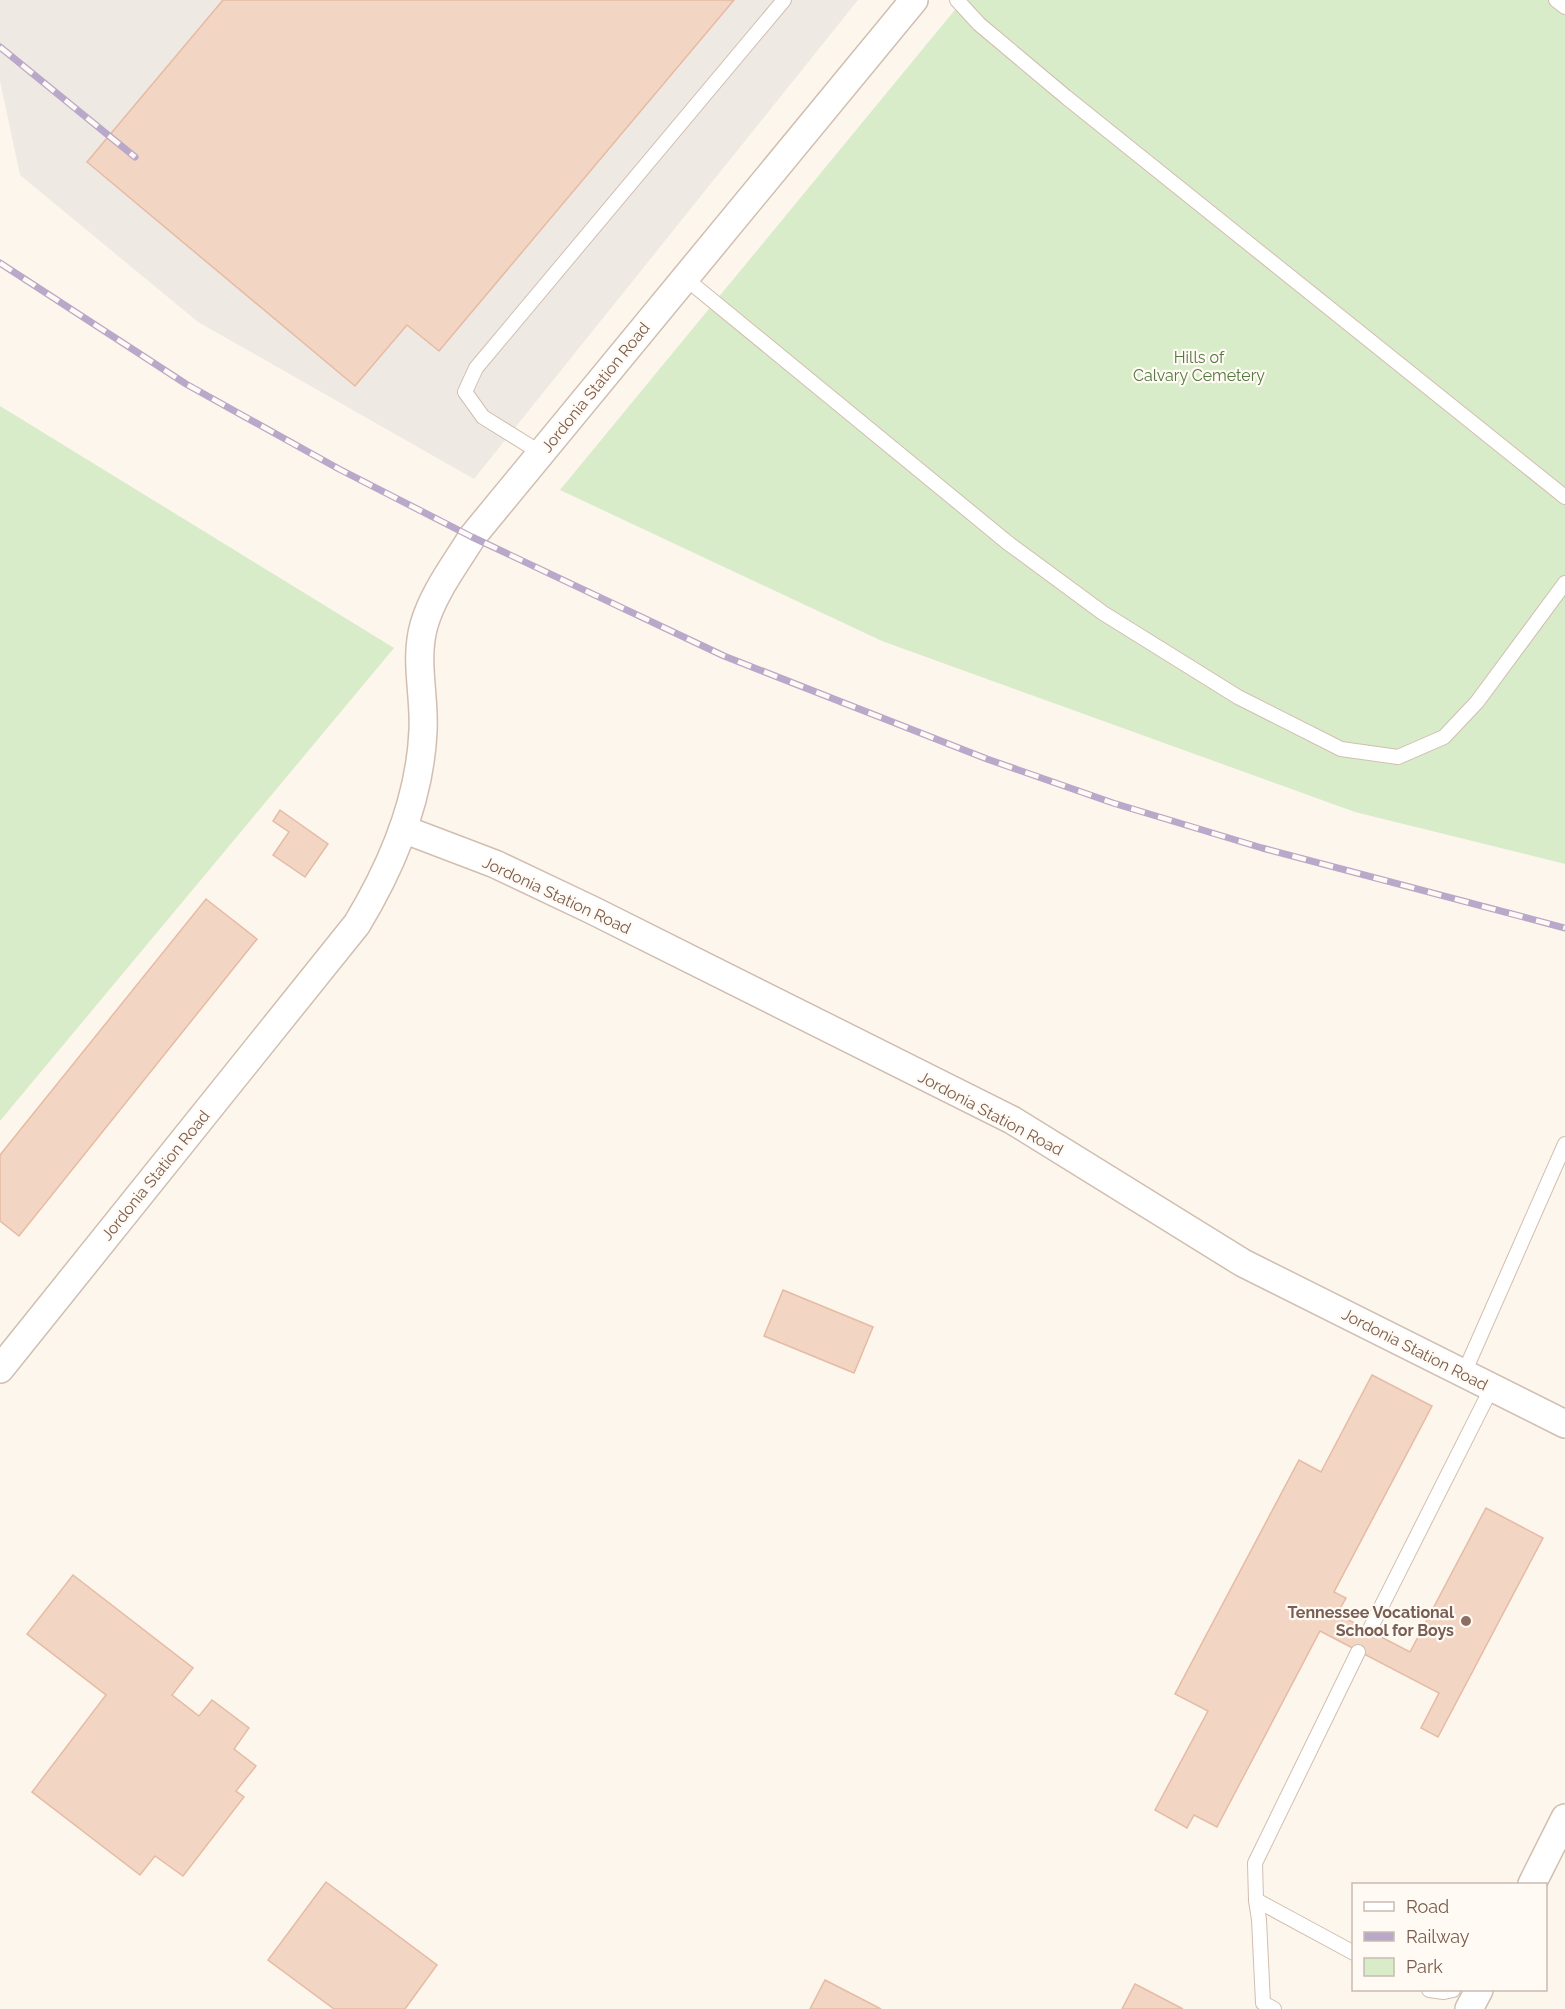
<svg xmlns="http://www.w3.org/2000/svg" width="1565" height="2009" font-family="Raleway,sans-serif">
<rect width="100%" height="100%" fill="#fdf6ec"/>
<path fill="#efe9e4" d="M0 0H858L474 479 198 322 20 175 0 81Z"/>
<g fill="#d8ecc9">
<path d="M963 0H1565V864L1355 812 882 641 560 490Z"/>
<path d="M0 406 394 648 0 1121Z"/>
</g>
<g fill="#f3d5c3" stroke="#e6bba3" stroke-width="1.5">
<path d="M223 0H734L439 351 407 325 355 386 87 162Z"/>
<path d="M280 810 328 844 305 877 273 855 289 832 273 821Z"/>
<path d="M206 899 257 939 19 1236 0 1221V1155Z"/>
<path d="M783 1290 873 1327 854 1373 764 1336Z"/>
<path d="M1372 1375 1432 1406 1334 1592 1346 1598 1337 1614 1410 1652 1486 1508 1543 1538 1438 1737 1421 1728 1439 1693 1320 1631 1217 1827 1194 1815 1187 1828 1155 1810 1208 1711 1175 1694 1299 1460 1321 1472Z"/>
<path d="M73 1575 193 1668 172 1695 199 1716 212 1700 249 1728 234 1749 256 1766 236 1791 244 1797 183 1876 155 1856 140 1875 32 1792 106 1695 27 1634Z"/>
<path d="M326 1882 437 1965 405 2009H334L268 1960Z"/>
<path d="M825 1980 881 2009H810Z"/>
<path d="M1135 1984 1183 2009H1122Z"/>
</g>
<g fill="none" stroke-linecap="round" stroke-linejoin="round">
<g stroke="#d1beb0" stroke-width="16">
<g id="lane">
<path d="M957 0 979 24 1066 97 1565 497"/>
<path d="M1556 0 1565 7"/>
<path d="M685 278 1008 543 1103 613 1238 697 1341 749 1398 757 1444 737 1477 702 1565 583"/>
<path d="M541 453 483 417 465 392 476 368 784 0"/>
<path d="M1464 1373 1565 1144"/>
<path d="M1370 1629 1492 1387"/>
<path d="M1256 1900 1354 1953"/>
<path d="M1429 1990 1444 1992 1453 1990"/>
<path d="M1274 2009 1263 2003 1259 1920 1256 1900 1255 1863 1358 1652"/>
</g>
</g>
<g stroke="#d1beb0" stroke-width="30">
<g id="street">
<path d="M403 829 495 864 592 910 1012 1120 1243 1263 1565 1424"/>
<path d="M0 1369 357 924C392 866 420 799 423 731 425 696 414 660 424 625 433 593 455 565 472 537L914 0"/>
<path d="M1532 1884 1565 1818"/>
<path d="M1469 2009 1479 1990"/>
</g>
</g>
<use href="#lane" stroke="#fff" stroke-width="14"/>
<use href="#street" stroke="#fff" stroke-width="27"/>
<g stroke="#b9a8c9" stroke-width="7">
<g id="rail">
<path d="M0 47 135 157"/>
<path d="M0 263 186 384 339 469 472 537 724 656 987 759 1113 803 1262 848 1565 928"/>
</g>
</g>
<use href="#rail" stroke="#fffaf3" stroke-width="4.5" stroke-dasharray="14" stroke-linecap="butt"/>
</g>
<circle fill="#8d6e63" stroke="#fffaf3" stroke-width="2" cx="1466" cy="1621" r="6"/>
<g text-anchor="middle" stroke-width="4.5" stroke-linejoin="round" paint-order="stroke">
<g font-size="16" fill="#537a41" stroke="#fffaf3">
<text x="1199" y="363">Hills of<tspan x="1199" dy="18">Calvary Cemetery</tspan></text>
</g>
<g font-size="16" fill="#7a5c4d" stroke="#fffaf3">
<text transform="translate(595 387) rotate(-51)" y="6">Jordonia Station Road</text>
<text transform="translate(557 895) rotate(25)" y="6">Jordonia Station Road</text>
<text transform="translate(991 1113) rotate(28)" y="6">Jordonia Station Road</text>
<text transform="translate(155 1175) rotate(-51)" y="6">Jordonia Station Road</text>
<text transform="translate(1415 1349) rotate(27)" y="6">Jordonia Station Road</text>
</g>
<g font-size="16" font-weight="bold" fill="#785e54" stroke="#fffaf3" text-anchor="end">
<text x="1454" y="1618">Tennessee Vocational<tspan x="1454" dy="18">School for Boys</tspan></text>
</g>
</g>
<rect x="1352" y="1883" width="195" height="108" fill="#fffaf3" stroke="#cabbb1" stroke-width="1.5"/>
<rect x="1364" y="1902" width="30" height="9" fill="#ffffff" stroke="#cabbb1" stroke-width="1.5"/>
<text x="1406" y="1913" font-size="18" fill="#7a5c4d">Road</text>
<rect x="1364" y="1932" width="30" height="9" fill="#b9a8c9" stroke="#cabbb1" stroke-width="1.5"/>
<text x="1406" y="1943" font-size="18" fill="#7a5c4d">Railway</text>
<rect x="1364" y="1958" width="30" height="18" fill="#d8ecc9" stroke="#cabbb1" stroke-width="1.5"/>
<text x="1406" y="1973" font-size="18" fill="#7a5c4d">Park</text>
</svg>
